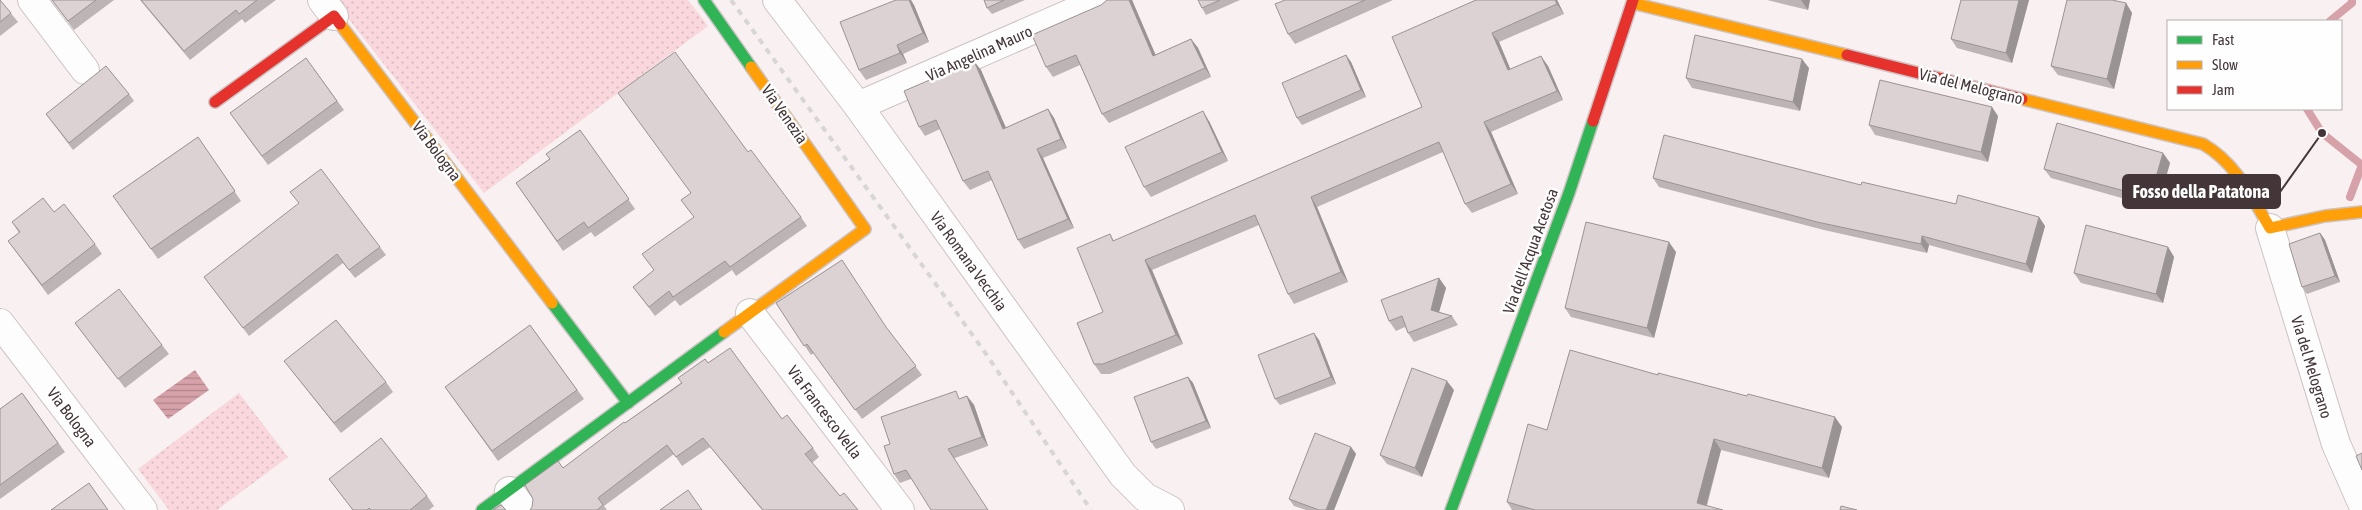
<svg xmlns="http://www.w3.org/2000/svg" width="2362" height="510" font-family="'Asap Condensed',sans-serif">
<defs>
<pattern id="green-dots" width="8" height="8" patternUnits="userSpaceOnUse" patternTransform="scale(1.25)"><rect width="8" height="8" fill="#f9d7dc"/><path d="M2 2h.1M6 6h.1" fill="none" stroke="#d7b9be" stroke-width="1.8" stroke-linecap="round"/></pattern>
<pattern id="water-rules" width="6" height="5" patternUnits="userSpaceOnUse" patternTransform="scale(1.25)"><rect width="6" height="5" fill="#d6a1a9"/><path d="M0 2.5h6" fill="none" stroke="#af848b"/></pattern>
</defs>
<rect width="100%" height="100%" fill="#f8f0f1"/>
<g fill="url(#green-dots)">
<path d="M334 0H688L708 26 484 193Z"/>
<path d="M239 393 288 457 217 510H169L138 469Z"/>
</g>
<path fill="url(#water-rules)" d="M195 370 209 390 168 419 153 400Z"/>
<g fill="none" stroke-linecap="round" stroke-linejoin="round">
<g stroke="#d6a1a9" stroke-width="8">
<path d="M2330 21 2352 3V0"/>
<path d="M2307 109 2322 133 2362 165 2350 197"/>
</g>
<g stroke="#cdc3c4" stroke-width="30">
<g id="street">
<path d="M32 0 85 70"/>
<path d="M322 0 334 16"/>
<path d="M777 0 858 106 1123 475 1145 497 1170 510"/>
<path d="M858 106 1101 0"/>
<path d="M2270 228 2336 444 2362 503"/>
<path d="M750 313 900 510"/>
<path d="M0 323 143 510"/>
<path d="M509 491 524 510"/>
</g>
</g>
<g stroke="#cdc3c4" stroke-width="14">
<g id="fast">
<path d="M704 0 751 67"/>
<path d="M552 303 628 403"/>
<path d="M482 510 724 332"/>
<path d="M1451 510 1569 193 1593 121"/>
</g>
</g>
<g stroke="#cdc3c4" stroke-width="14">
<g id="slow">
<path d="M1632 3 1847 55"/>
<path d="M340 24 552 303"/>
<path d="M2022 99 2203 144C2236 163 2251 196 2270 228L2325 216 2362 212"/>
<path d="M724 332 865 229 751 67"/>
</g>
</g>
<g stroke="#cdc3c4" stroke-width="14">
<g id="jam">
<path d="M1847 55 2022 99"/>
<path d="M215 102 334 16 340 24"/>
<path d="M1593 121 1633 0"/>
</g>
</g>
<use href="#street" stroke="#fefdfd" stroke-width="28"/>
<use href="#fast" stroke="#30b455" stroke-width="11"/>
<use href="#slow" stroke="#ff9f0a" stroke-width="11"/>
<use href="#jam" stroke="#e5322d" stroke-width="11"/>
<path stroke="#d8d5d5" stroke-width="4" stroke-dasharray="6 6" stroke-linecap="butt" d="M731 0 984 351 1091 510"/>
</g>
<g fill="#bdb5b5">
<path d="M0 0 18 22 0 36Z"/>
<path d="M52 0H114L74 30Z"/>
<path d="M140 0H276L245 23 242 19 190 60Z"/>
<path d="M984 0H1025L992 14 987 8Z"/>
<path d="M1132 0 1155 55 1191 39 1198 48 1211 77 1109 123 1102 114 1080 65 1053 77 1046 67Z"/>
<path d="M1198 0H1240L1206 15 1202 8Z"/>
<path d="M1285 0H1393L1295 44 1288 34Z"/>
<path d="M1557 0 1564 14 1499 42 1510 69 1548 66 1563 100 1491 132 1518 194 1472 213 1465 204 1443 152 1317 207 1348 282 1294 304 1288 294 1259 225 1152 270 1183 344 1110 374H1101L1094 364 1103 312 1110 234 1114 241 1422 107 1392 37Z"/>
<path d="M1767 0H1810L1808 10Z"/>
<path d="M1961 0H2029L2012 63 1957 48 1951 39Z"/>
<path d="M2126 3 2132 13 2114 89 2058 75 2051 66Z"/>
<path d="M914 5 929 42 903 54 907 63 866 80 859 70Z"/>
<path d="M1346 55 1351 62 1366 97 1302 125 1297 118Z"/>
<path d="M306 58 344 110 268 165 237 123Z"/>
<path d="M1809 68 1800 111 1692 88 1686 78Z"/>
<path d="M981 70 1005 128 1048 109 1054 118 1067 148 1043 158 1074 228 1024 249 1018 240 992 180 970 190 963 181 940 129 925 136 919 127Z"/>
<path d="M129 94 134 101 73 150 46 114Z"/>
<path d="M1998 116 1988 162 1875 135 1869 125Z"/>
<path d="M1209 121 1228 161 1151 197 1144 187Z"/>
<path d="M580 130 635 209 595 237 591 232 563 251 516 183 549 159Z"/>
<path d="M198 137 241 201 158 259 113 196Z"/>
<path d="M748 152 801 217 807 226 736 276 732 270 680 306 675 300 655 316 633 287 654 270 694 217Z"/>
<path d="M2163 153 2170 163 2157 208 2051 178 2044 169Z"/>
<path d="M1653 178 1861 185 1956 204 2039 217 2045 226 2032 273 1929 245 1927 253 1824 230 1659 187Z"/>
<path d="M54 212 95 244 102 254 48 295 8 241 19 233 12 222Z"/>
<path d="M2320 233 2325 240 2340 282 2307 294 2302 287Z"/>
<path d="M380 247 386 255 355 278 343 263 249 336 204 277Z"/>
<path d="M2168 247 2174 257 2163 303 2081 283 2074 273Z"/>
<path d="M1676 252 1654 338 1571 317 1565 308Z"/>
<path d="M1439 278 1446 288 1439 312 1452 316 1458 325 1414 342 1408 333 1405 327 1396 331 1389 321Z"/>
<path d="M776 303 888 330 922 375 862 419 814 353 811 355Z"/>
<path d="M75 323 162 345 169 354 125 388Z"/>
<path d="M530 325 584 399 498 461 445 387Z"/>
<path d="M1319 340 1336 384 1280 405 1275 399Z"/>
<path d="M284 361 386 382 393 392 341 433Z"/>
<path d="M708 363 782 419 813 448 819 457 812 463 840 496 858 510H762L710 447 682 466 674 454 604 506 607 510H530L563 468Z"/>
<path d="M1188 377 1193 383 1211 428 1156 449 1151 442Z"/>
<path d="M1454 390 1422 477 1387 464 1380 455Z"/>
<path d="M22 393 65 452 0 499V409Z"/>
<path d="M967 396 974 405 988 446 955 458 911 479 900 483 894 474 890 444 962 398Z"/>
<path d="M1842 427 1829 478 1721 450 1707 506 1723 510H1512L1507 502 1547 430Z"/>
<path d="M1351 447 1356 454 1334 510H1306L1294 506 1289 499Z"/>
<path d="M329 479 427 496 434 506 429 510H353Z"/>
</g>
<g fill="#9a9394">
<path d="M909 0H911L914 5 929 42 923 33Z"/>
<path d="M1129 0H1132L1160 65 1153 56Z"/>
<path d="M1555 0H1557L1564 14 1557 4Z"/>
<path d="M1801 0H1810L1808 10Z"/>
<path d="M2019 0H2029L2012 63 2006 53Z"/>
<path d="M2126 3 2132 13 2114 89 2107 79Z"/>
<path d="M1492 33 1499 42 1515 80 1508 70Z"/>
<path d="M1191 39 1198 48 1211 77 1205 68Z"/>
<path d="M897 45 903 54 907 63 900 53Z"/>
<path d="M1346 55 1351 62 1366 97 1361 90Z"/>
<path d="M1541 56 1548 66 1563 100 1557 91Z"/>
<path d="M1802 59 1809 68 1800 111 1793 102Z"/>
<path d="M974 61 981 70 1010 137 1003 129Z"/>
<path d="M1992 107 1998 116 1988 162 1981 152Z"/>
<path d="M1048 109 1054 118 1067 148 1061 139Z"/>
<path d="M1203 111 1209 121 1228 161 1222 152Z"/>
<path d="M1484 122 1491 132 1518 194 1511 184Z"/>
<path d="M1037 149 1043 158 1074 228 1068 219Z"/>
<path d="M2163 153 2170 163 2157 208 2150 198Z"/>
<path d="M1311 197 1317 207 1348 282 1341 272Z"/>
<path d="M2039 217 2045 226 2032 273 2026 264Z"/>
<path d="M2320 233 2325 240 2340 282 2335 276Z"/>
<path d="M1922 236 1929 245 1927 253 1921 244Z"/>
<path d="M1669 242 1676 252 1654 338 1647 328Z"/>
<path d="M2168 247 2174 257 2163 303 2156 294Z"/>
<path d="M1145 260 1152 270 1183 344 1176 335Z"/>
<path d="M1439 278 1446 288 1437 319 1431 310Z"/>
<path d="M1314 333 1319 340 1336 384 1331 377Z"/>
<path d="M1188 377 1193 383 1211 428 1206 421Z"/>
<path d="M1447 381 1454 390 1422 477 1415 468Z"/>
<path d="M967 396 974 405 988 446 982 437Z"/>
<path d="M1835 417 1842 427 1829 478 1822 468Z"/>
<path d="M1714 439 1721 450 1705 510 1697 503Z"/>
<path d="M1351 447 1356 454 1334 510H1326Z"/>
</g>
<g fill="#dcd2d3" stroke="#9a9394">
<path d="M0 0 11 13 0 22Z"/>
<path d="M52 0H96L68 21Z"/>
<path d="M141 0H257L239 14 236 10 184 51Z"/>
<path d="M896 0H909L923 33 897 45 900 53 859 70 840 22Z"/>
<path d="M984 0H1004L987 8Z"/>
<path d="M1107 0H1129L1153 56 1191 39 1205 68 1102 114 1076 55 1046 67 1032 35 1101 5Z"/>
<path d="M1198 0H1220L1202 8Z"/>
<path d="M1285 0H1365L1288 34 1275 4Z"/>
<path d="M1476 0H1555L1557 4 1492 33 1508 70 1541 56 1557 91 1484 122 1511 184 1465 204 1439 142 1311 197 1341 272 1288 294 1255 215 1145 260 1176 335 1103 364H1094L1077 323 1103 312 1077 248 1110 234 1113 241 1422 107 1392 37Z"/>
<path d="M1961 0H2019L2006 53 1951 39Z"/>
<path d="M2067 0H2112L2126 3 2107 79 2051 66Z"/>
<path d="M1695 35 1802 59 1793 102 1686 78Z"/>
<path d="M675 52 748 152 751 150 801 217 730 267 725 261 673 297 669 291 649 307 633 287 654 270 642 254 694 217 681 200 691 193 618 93Z"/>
<path d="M1346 55 1361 90 1297 118 1282 83Z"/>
<path d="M306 58 337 101 262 156 230 113Z"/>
<path d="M974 61 1003 129 1048 109 1061 139 1037 149 1068 219 1018 240 988 171 963 181 936 120 919 127 904 91Z"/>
<path d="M106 66 129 94 69 143 46 114Z"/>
<path d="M1880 80 1992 107 1981 152 1869 125Z"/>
<path d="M1203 111 1222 152 1144 187 1125 147Z"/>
<path d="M2057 123 2163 153 2150 198 2044 169Z"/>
<path d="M580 130 629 199 588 228 584 222 557 241 516 183 550 159 546 154Z"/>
<path d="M1664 135 1861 185 1862 182 1956 204 1958 195 2039 217 2026 264 1922 236 1921 244 1817 222 1653 178Z"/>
<path d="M198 137 235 191 151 249 113 196Z"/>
<path d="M321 169 380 247 349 270 337 254 243 328 204 277 299 203 290 192Z"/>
<path d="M43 198 54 212 64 204 95 244 42 285 8 241 20 232 12 222Z"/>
<path d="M1586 222 1669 242 1647 328 1565 308Z"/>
<path d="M2086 225 2168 247 2156 294 2074 273Z"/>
<path d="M2320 233 2335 276 2302 287 2289 244Z"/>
<path d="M842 260 886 327 916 366 855 410 807 344 804 346 776 303Z"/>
<path d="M1439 278 1431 310 1452 316 1408 333 1402 316 1389 321 1381 300Z"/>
<path d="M119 289 162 345 118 379 75 323Z"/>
<path d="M336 320 386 382 334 423 284 361Z"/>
<path d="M530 325 577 390 492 451 445 387Z"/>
<path d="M1314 333 1331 377 1275 399 1258 355Z"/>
<path d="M730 348 782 419 787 415 813 448 805 454 840 496 844 493 858 510H763L703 438 676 457 667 445 598 498 603 505 597 510H530L532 507 533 499 525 485 558 461 563 468 624 422 625 423 682 383 678 378 705 359 708 363Z"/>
<path d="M1570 350 1658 375V373L1747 396 1748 394 1835 417 1822 468 1714 439 1697 503 1723 510H1535L1507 502 1528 424 1547 430Z"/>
<path d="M1412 368 1447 381 1415 468 1380 455Z"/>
<path d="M1188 377 1206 421 1151 442 1134 397Z"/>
<path d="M956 391 959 399 967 396 982 437 948 449 988 510H931L906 470 894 474 884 446 890 444 881 417Z"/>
<path d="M22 393 58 443 0 485V409Z"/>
<path d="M1315 433 1351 447 1326 510H1319L1289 499Z"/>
<path d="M381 438 427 496 410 510H371L369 508 367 510H353L329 479Z"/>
<path d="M2362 453V470L2356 456Z"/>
<path d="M89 483 108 510H51Z"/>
<path d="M688 490 702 510H660Z"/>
<path d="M501 505 506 510H493Z"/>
<path d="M1841 506 1857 510H1840Z"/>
</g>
<g text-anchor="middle" stroke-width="5" stroke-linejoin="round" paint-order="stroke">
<g font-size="16" fill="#443638" stroke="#fefefe">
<text transform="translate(979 53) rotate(-24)" y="6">Via Angelina Mauro</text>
<text transform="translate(1971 86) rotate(14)" y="6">Via del Melograno</text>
<text transform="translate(785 114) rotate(55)" y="6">Via Venezia</text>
<text transform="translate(437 151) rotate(53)" y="6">Via Bologna</text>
<text transform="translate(1530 251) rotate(-70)" y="6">Via dell'Acqua Acetosa</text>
<text transform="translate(969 261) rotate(54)" y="6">Via Romana Vecchia</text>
<text transform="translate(2312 367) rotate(73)" y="6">Via del Melograno</text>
<text transform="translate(825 412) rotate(53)" y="6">Via Francesco Vella</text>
<text transform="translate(72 417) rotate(53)" y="6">Via Bologna</text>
</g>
</g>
<path fill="none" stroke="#443638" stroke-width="2" d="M2322 133L2280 192"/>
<circle fill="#443638" stroke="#fefefe" stroke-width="2" cx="2322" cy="133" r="5"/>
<rect fill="#443638" stroke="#443638" stroke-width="2" x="2123" y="175" width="157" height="33" rx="5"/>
<g font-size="18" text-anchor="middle" font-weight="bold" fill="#fff">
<text x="2201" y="198">Fosso della Patatona</text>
</g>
<rect x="2167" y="20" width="175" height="90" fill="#fefefe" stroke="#b4aeaf"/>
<rect x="2177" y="36" width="25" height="8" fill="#30b455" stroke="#b4aeaf"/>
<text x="2212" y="45" font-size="15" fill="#443638">Fast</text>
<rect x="2177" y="61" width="25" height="8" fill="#ff9f0a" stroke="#b4aeaf"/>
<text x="2212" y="70" font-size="15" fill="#443638">Slow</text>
<rect x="2177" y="86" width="25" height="8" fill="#e5322d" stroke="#b4aeaf"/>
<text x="2212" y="95" font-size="15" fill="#443638">Jam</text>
</svg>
